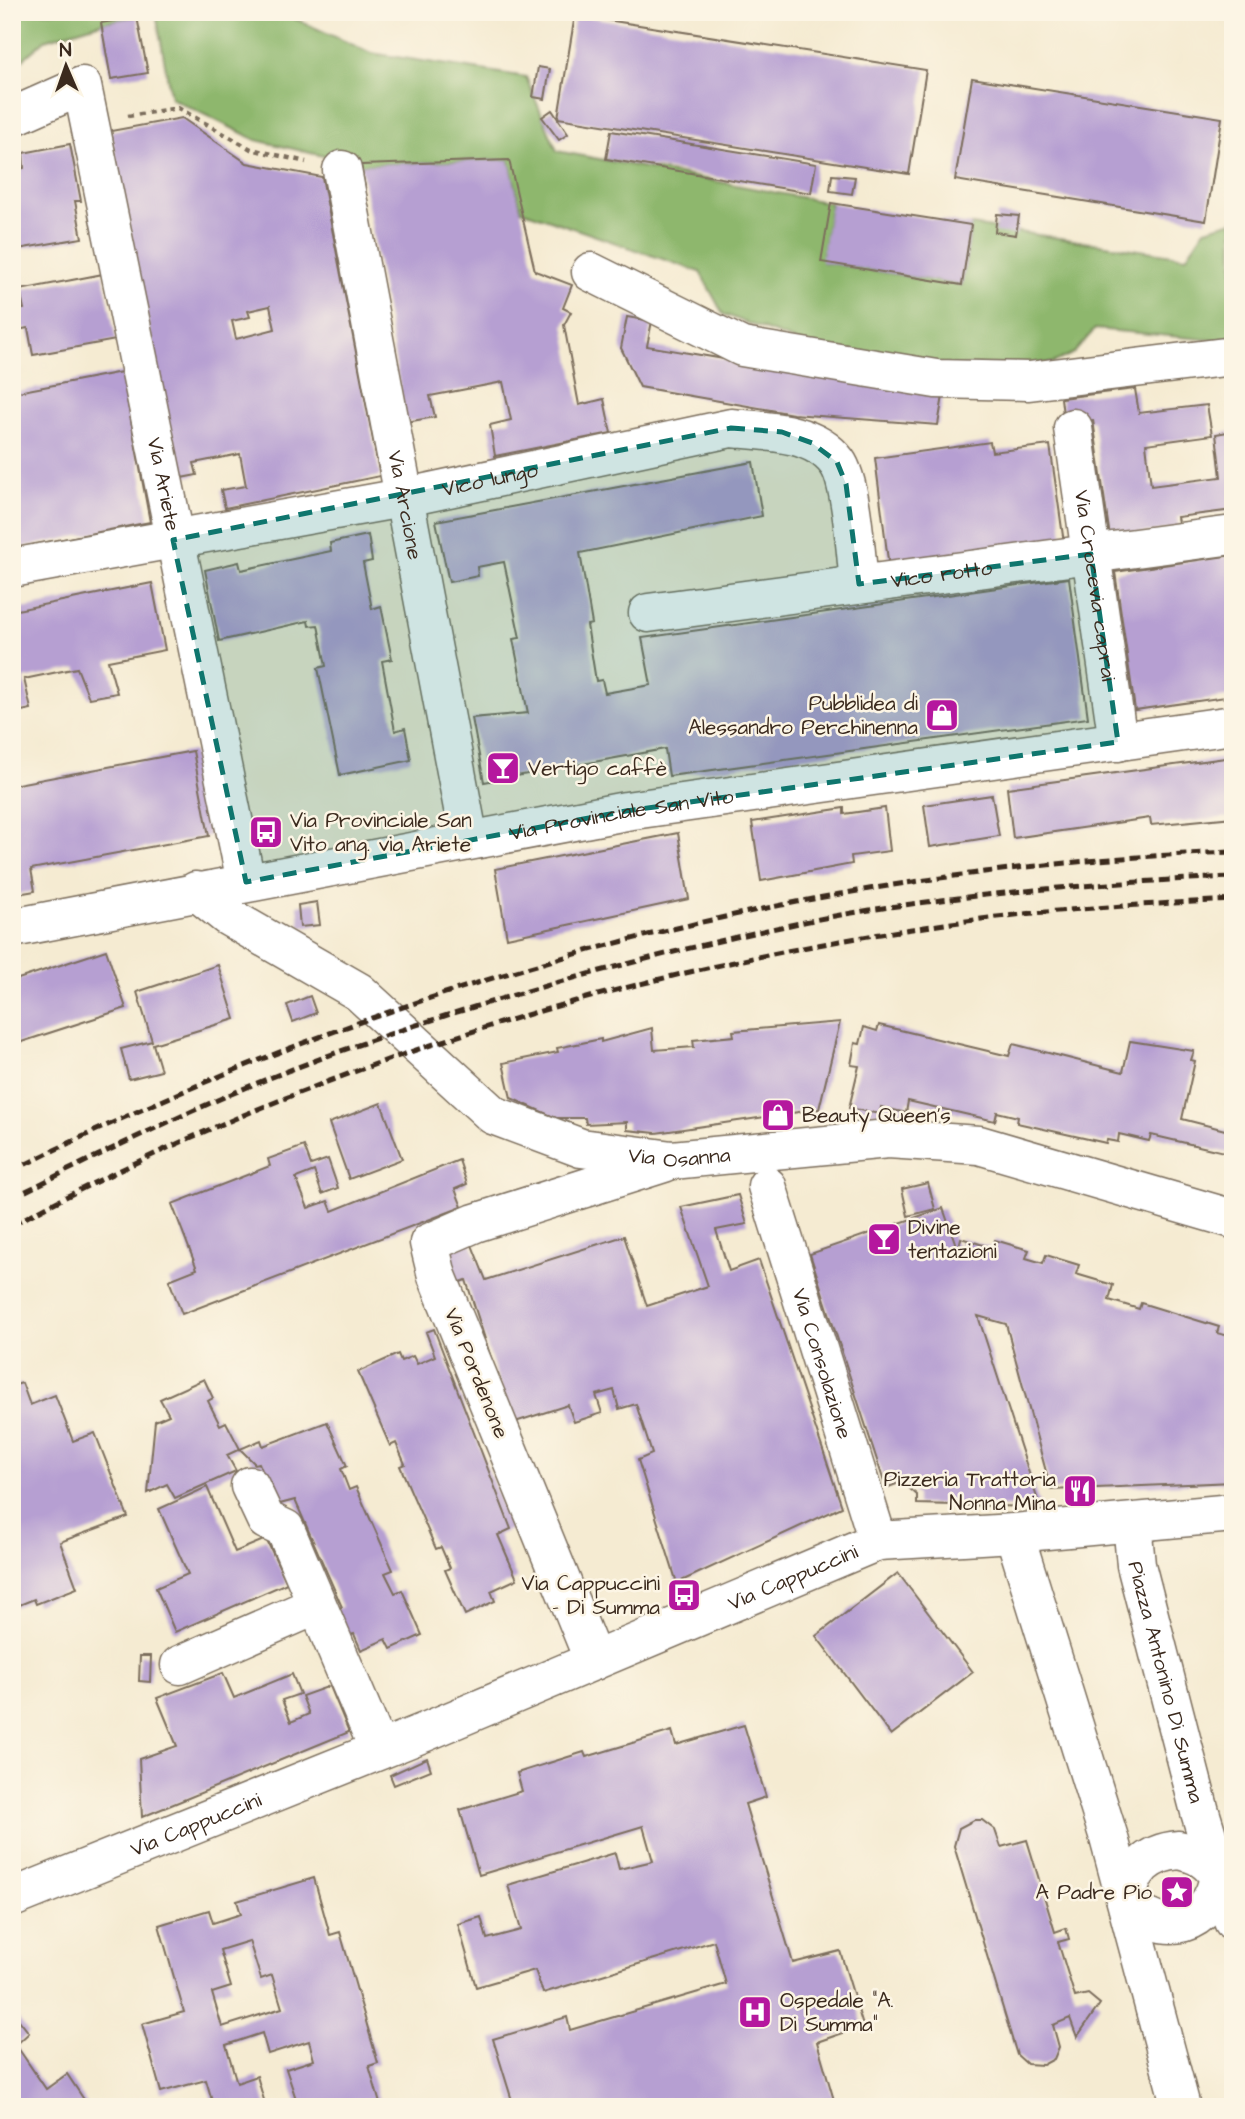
<svg xmlns="http://www.w3.org/2000/svg" width="1245" height="2119" font-family="'Architects Daughter',sans-serif">
<rect width="100%" height="100%" fill="#fcf5e5"/>
<filter id="ink" filterUnits="userSpaceOnUse"><feTurbulence type="fractalNoise" baseFrequency=".0143" numOctaves="2"/><feDisplacementMap in="SourceGraphic" scale="14" xChannelSelector="R" yChannelSelector="G"/><feConvolveMatrix kernelMatrix="1 2 1 2 8 2 1 2 1" color-interpolation-filters="sRGB"/></filter>
<filter id="wash" filterUnits="userSpaceOnUse"><feTurbulence type="fractalNoise" baseFrequency=".00686" numOctaves="4" result="noise"/><feDisplacementMap in="SourceGraphic" scale="28" xChannelSelector="R" yChannelSelector="G"/><feGaussianBlur stdDeviation="1.57" result="paint"/><feColorMatrix in="noise" values="0 0 0 0 0 0 0 0 0 0 0 0 0 0 0 0 0 1.4 0 .05"/><feComposite in="paint" operator="in"/></filter>
<g filter="url(#wash)">
<rect width="100%" height="100%" fill="#f5ebd2"/>
<path fill="#8eb76d" stroke="#647046" stroke-width="2" d="M12 12H280L371 53 526 77 557 151 831 203 822 262 962 285 971 225 1186 257 1205 229 1233 221V342L1095 329 1074 353 1053 363 951 366 804 344 723 314 700 272 521 210 509 160 361 165 256 140 171 98 156 13 101 23 45 40 12 69Z"/>
<g id="blocks">
<g fill="#b69fd2" fill-rule="evenodd">
<path d="M575 15 926 70 909 174 558 118Z"/>
<path d="M137 17 148 73 111 79 101 23Z"/>
<path d="M538 67 550 69 545 99 533 97Z"/>
<path d="M972 78 1222 118 1206 221 955 180Z"/>
<path d="M552 110 568 134 559 140 542 117Z"/>
<path d="M182 118 247 163 322 177 380 476 225 508 221 490 246 486 240 454 194 463 197 475 181 478 176 467 111 131ZM270 306 275 329 236 339 232 321 250 317 248 311Z"/>
<path d="M611 131 816 164 811 193 606 159Z"/>
<path d="M70 144 81 201H75L82 238 12 250V171L24 168 23 153Z"/>
<path d="M509 160 535 271 572 285 563 308 571 312 564 325 579 405 604 399 611 433 495 456 490 425 511 420 503 382 430 396 435 417 406 422 361 165Z"/>
<path d="M832 175 855 177 852 194 830 191Z"/>
<path d="M831 203 971 225 962 285 821 262Z"/>
<path d="M997 214 1019 216 1016 235 995 232Z"/>
<path d="M103 274 116 340 33 355 28 328 12 331V311L24 309 20 290Z"/>
<path d="M627 317 652 321 647 346 943 396 938 425 793 414 640 387 621 348Z"/>
<path d="M122 372 150 522 12 549V393Z"/>
<path d="M1135 389 1139 413 1207 405 1212 435 1146 444 1151 486 1221 477 1216 434 1233 431V510L1177 517 1179 528 1110 537 1093 420 1064 423 1061 398Z"/>
<path d="M990 442 992 452 1050 445 1064 543 889 568 875 458Z"/>
<path d="M753 462 762 516 580 553 592 624 587 625 596 681 602 680 605 693 651 685 642 638 1069 578 1088 718 669 776 665 749 484 782 472 718 528 713 513 639 520 638 504 562 477 567 478 576 449 582 436 521Z"/>
<path d="M368 535 372 561 363 563 372 609 381 606 392 659 382 661 395 731 405 728 411 760 340 775 318 668 326 666 318 625 309 626 308 621 219 641 205 570 239 562 241 570 331 551 330 543Z"/>
<path d="M1233 555V696L1135 710 1115 572Z"/>
<path d="M152 583 165 650 108 661 117 693 89 698 77 668 24 679 31 709 12 713V611Z"/>
<path d="M193 751 209 836 31 869 35 891 12 895V785Z"/>
<path d="M1233 757V817L1151 825 1150 818 1013 838 1007 788Z"/>
<path d="M992 795 999 836 930 847 924 805Z"/>
<path d="M844 808V814L885 808 890 851 851 856 852 864 761 881 752 822Z"/>
<path d="M678 833 689 899 507 938 495 869Z"/>
<path d="M317 902 320 925 300 927 298 905Z"/>
<path d="M106 950 126 1008 12 1045V981Z"/>
<path d="M218 965 235 1019 153 1044 161 1071 129 1079 121 1049 152 1041 137 992Z"/>
<path d="M310 996 316 1013 293 1022 287 1005Z"/>
<path d="M840 1022 819 1109 656 1133 627 1130V1122L586 1124 585 1118H556L511 1098 503 1063 558 1052 557 1048 601 1039V1042L652 1028 654 1050 694 1047 693 1040 734 1036 733 1031Z"/>
<path d="M879 1025 1009 1056 1013 1044 1123 1072 1130 1041 1194 1051 1191 1060 1195 1061 1182 1119 1233 1132V1154L1151 1135 1149 1141 1119 1134 1118 1142 1107 1140 1106 1143 1017 1123 1018 1117 997 1112 995 1121 908 1101 906 1113 881 1107 880 1114 849 1108 859 1066 851 1065 855 1043 860 1044 864 1027 877 1031Z"/>
<path d="M381 1103 402 1159 349 1179 329 1123Z"/>
<path d="M304 1146 311 1165 328 1159 338 1188 322 1194 314 1171 296 1178 308 1208 328 1201 332 1211 459 1160 467 1184 455 1189 462 1207 182 1314 169 1280 197 1269 172 1204 270 1166 268 1159Z"/>
<path d="M928 1183 935 1209 908 1216 902 1189Z"/>
<path d="M738 1195 747 1224 716 1230 729 1271 759 1260 842 1507 677 1583 638 1460 652 1454 636 1404 619 1409 614 1390 596 1395 602 1413 574 1422 568 1405 512 1423 466 1280 455 1284 444 1251 470 1240 486 1280 624 1236 647 1306 708 1286 681 1207Z"/>
<path d="M943 1208 958 1251 961 1238 993 1248 995 1240 1029 1250 1026 1258 1043 1263 1046 1255 1079 1265 1076 1274 1113 1285 1109 1300 1139 1309 1141 1303 1219 1327 1217 1333 1233 1337V1482L1051 1490 1006 1324 978 1316 1040 1507 917 1504V1495L902 1482 886 1488 810 1254Z"/>
<path d="M434 1329 511 1529 498 1535 517 1579 491 1591 495 1601 465 1615 445 1570 450 1568 441 1547 436 1549 400 1466 405 1464 396 1443 390 1446 358 1372 398 1354 401 1361 413 1356 417 1364 435 1356 426 1332Z"/>
<path d="M204 1379 213 1398 208 1401 220 1425 226 1422 240 1449 227 1455 236 1471 175 1498 167 1484 148 1493 155 1421 169 1415 160 1399Z"/>
<path d="M22 1383 30 1405 55 1395 73 1441 95 1433 128 1517 60 1542 77 1588 36 1604 34 1599 12 1608V1386Z"/>
<path d="M327 1422 347 1466 341 1469 349 1490 356 1487 393 1570 385 1573 395 1593 402 1590 422 1635 391 1649 386 1639 361 1650 354 1634 338 1639 327 1611 342 1607 295 1500 276 1505 259 1463 255 1464 240 1449 261 1440 263 1446Z"/>
<path d="M207 1487 235 1552 266 1539 287 1583 175 1632 156 1588 188 1574 159 1509Z"/>
<path d="M898 1573 973 1672 891 1735 816 1636Z"/>
<path d="M140 1656H151L150 1682 139 1681Z"/>
<path d="M223 1673 234 1698 292 1674 300 1694 282 1700 291 1722 309 1714 302 1696 330 1686 349 1732 142 1817 139 1759 177 1746 157 1698Z"/>
<path d="M744 1725 766 1797 745 1804 793 1963 840 1951 863 2026 817 2042 836 2107H514L493 2039 567 2017 570 2030 726 1984 714 1941 543 1993 535 1970 476 1987 458 1924 481 1917 487 1939 521 1930 508 1885 615 1853 619 1869 653 1861 643 1826 479 1875 460 1810 522 1791 517 1773 584 1752 586 1757 672 1731 676 1745Z"/>
<path d="M427 1758 431 1770 394 1785 390 1775Z"/>
<path d="M974 1820H982L995 1830 1001 1847 1027 1840 1055 1932 1066 1928 1069 1939 1058 1942 1075 1997 1088 1994 1100 2004 1077 2037 1070 2018 1053 2025 1059 2047 1054 2059 1043 2065 1027 2064 1017 2055 954 1846 959 1828Z"/>
<path d="M314 1878 330 1935 340 1932 378 2063 369 2066 381 2107H293L298 2105 286 2069 314 2060 309 2041 268 2054 262 2033 226 2045 237 2083 257 2076 266 2107H214L206 2080 161 2092 142 2024 184 2012 159 1925 209 1910 213 1923 241 1914 237 1901ZM249 1941 261 1979 272 1975 282 2008 222 2027 212 1993 231 1987 220 1950Z"/>
<path d="M12 2011 29 2033 16 2045 46 2089 67 2074 87 2104 84 2107H12Z"/>
</g>
</g>
</g>
<g filter="url(#ink)">
<use href="#blocks" fill-opacity="0" stroke="#7c6e5d" stroke-width="2"/>
<g fill="none" stroke-linecap="round" stroke-linejoin="round">
<g stroke="#7c6e5d" stroke-width="41">
<g id="minor">
<path id="s1" d="M12 117 82 86 246 882"/>
<path id="s2" d="M342 170 469 840"/>
<path d="M591 272 742 347 936 379 1029 381 1233 356"/>
<path id="s3" d="M1073 428 1118 742"/>
<path id="s4" d="M12 568 402 498 731 428C766 431 814 431 837 462 852 482 856 557 859 584"/>
<path id="s5" d="M648 613 1233 535"/>
<path id="s6" d="M196 891 227 916 359 992 493 1115 581 1148 672 1160 888 1139 979 1145 1233 1219"/>
<path id="s7" d="M767 1186 878 1541"/>
<path d="M250 1486 266 1520 285 1529 379 1750"/>
<path id="s8" d="M1132 1523 1136 1565 1200 1812 1233 1921"/>
<path d="M1014 1533 1109 1838 1181 2107"/>
<path d="M594 1661 437 1276 429 1243 475 1223 664 1163"/>
<path d="M180 1665 317 1605"/>
<path d="M1179 1850C1198 1854 1208 1860 1219 1876 1211 1927 1162 1940 1127 1902 1130 1870 1147 1853 1179 1850Z"/>
<path id="s9" d="M12 1898 425 1732 878 1541 1014 1533 1233 1513"/>
</g>
</g>
<g stroke="#7c6e5d" stroke-width="41">
<g id="major">
<path id="s10" d="M12 928 626 811 1233 725"/>
</g>
</g>
<path stroke="#7c6e5d" stroke-width="4.5" stroke-dasharray="5 5" stroke-linecap="butt" d="M128 116 178 108 251 149 306 162"/>
<use href="#minor" stroke="#fff" stroke-width="38"/>
<use href="#major" stroke="#fff" stroke-width="38"/>
<g stroke="#3b2a1e" stroke-width="5" stroke-dasharray="10 5" stroke-linecap="butt">
<path d="M12 1171C391 981 809 867 1233 852"/>
<path d="M12 1198C90 1159 169 1120 250 1086 389 1029 536 986 682 950 748 934 815 918 883 908 999 891 1116 882 1233 877"/>
<path d="M12 1225C315 1062 656 960 997 917 1075 908 1154 904 1233 900"/>
</g>
</g>
</g>
<path fill="#0f766e" fill-opacity="0.2" stroke="#0f766e" stroke-width="5" stroke-dasharray="14 9" stroke-linejoin="round" d="M731 428 782 432 812 443 837 462 846 484 859 584 1091 554 1118 742 626 811 246 882 173 540Z"/>
<defs>
<g id="shop-square" transform="scale(1.75)"><rect x="-9" y="-9" width="18" height="18" rx="4" fill="#b5179e" stroke="#fcf5e5"/><path d="M-5-2.5h2.3a2.7 3.5 0 0 1 5.4 0H5L5.5 6h-11ZM-1.5-2.5h3a1.5 2.3 0 0 0-3 0Z" fill="#fff"/></g>
<g id="bar-square" transform="scale(1.75)"><rect x="-9" y="-9" width="18" height="18" rx="4" fill="#b5179e" stroke="#fcf5e5"/><path d="M-6-5H6L.8 .8V4.5H3.5V6h-7V4.5H-.8V.8Z" fill="#fff"/></g>
<g id="bus-square" transform="scale(1.75)"><rect x="-9" y="-9" width="18" height="18" rx="4" fill="#b5179e" stroke="#fcf5e5"/><path d="M-5-6H5V4H4V6H2V4H-2V6H-4V4H-5ZM-3.5-4V0h7V-4ZM-3.5 1.2v1.5H-2V1.2ZM2 1.2v1.5H3.5V1.2Z" fill="#fff"/></g>
<g id="restaurant-square" transform="scale(1.75)"><rect x="-9" y="-9" width="18" height="18" rx="4" fill="#b5179e" stroke="#fcf5e5"/><path d="M-5-6h1v4h1v-4h1v4h1v-4h1v5L-1.5 .5V6h-2V.5L-5-1ZM5-6V6H3V1.5H1.5Q1.5-4 5-6Z" fill="#fff"/></g>
<g id="sight-square" transform="scale(1.75)"><rect x="-9" y="-9" width="18" height="18" rx="4" fill="#b5179e" stroke="#fcf5e5"/><path d="M0-6L1.8-2.2L6-1.7L2.9 1.2L3.7 5.4L0 3.3L-3.7 5.4L-2.9 1.2L-6-1.7L-1.8-2.2Z" fill="#fff"/></g>
<g id="hospital-square" transform="scale(1.75)"><rect x="-9" y="-9" width="18" height="18" rx="4" fill="#b5179e" stroke="#fcf5e5"/><path d="M-5-5h3v3.5h4V-5h3V5h-3V1.5h-4V5h-3Z" fill="#fff"/></g>
</defs>
<g fill-rule="evenodd">
<use href="#shop-square" x="942" y="715"/>
<use href="#bar-square" x="503" y="768"/>
<use href="#bus-square" x="266" y="832"/>
<use href="#shop-square" x="778" y="1115"/>
<use href="#bar-square" x="884" y="1239"/>
<use href="#restaurant-square" x="1080" y="1491"/>
<use href="#bus-square" x="684" y="1595"/>
<use href="#sight-square" x="1177" y="1892"/>
<use href="#hospital-square" x="755" y="2012"/>
</g>
<g text-anchor="middle" stroke-width="5" stroke-linejoin="round" paint-order="stroke">
<g font-size="21" fill="#3b2a1e" stroke="#fcf5e5">
<text dy="7" stroke="none"><textPath href="#s4" startOffset="486">Vico lungo</textPath></text>
<text dy="7" stroke="none"><textPath href="#s1" startOffset="483">Via Ariete</textPath></text>
<text dy="7" stroke="none"><textPath href="#s2" startOffset="341">Via Arcione</textPath></text>
<text dy="7" stroke="none"><textPath href="#s5" startOffset="296">Vico rotto</textPath></text>
<text dy="7" stroke="none"><textPath href="#s3" startOffset="159">Via Crocevia caprai</textPath></text>
<text dy="7" stroke="none"><textPath href="#s10" startOffset="620">Via Provinciale San Vito</textPath></text>
<text dy="7" stroke="none"><textPath href="#s6" startOffset="567">Via Osanna</textPath></text>
<text dy="7" stroke="none"><textPath href="#s7" startOffset="186">Via Consolazione</textPath></text>
<text transform="translate(477 1373) rotate(68)" y="7">Via Pordenone</text>
<text dy="7" stroke="none"><textPath href="#s9" startOffset="844">Via Cappuccini</textPath></text>
<text dy="7" stroke="none"><textPath href="#s8" startOffset="163">Piazza Antonino Di Summa</textPath></text>
<text dy="7" stroke="none"><textPath href="#s9" startOffset="198">Via Cappuccini</textPath></text>
</g>
<g font-size="21" fill="#3b2a1e" stroke="#fcf5e5" text-anchor="start">
<text x="918" y="710" text-anchor="end">Pubblidea di<tspan x="918" dy="24">Alessandro Perchinenna</tspan></text>
<text x="528" y="775">Vertigo caffè</text>
<text x="290" y="827">Via Provinciale San<tspan x="290" dy="24">Vito ang. via Ariete</tspan></text>
<text x="802" y="1122">Beauty Queen's</text>
<text x="908" y="1234">Divine<tspan x="908" dy="24">tentazioni</tspan></text>
<text x="1056" y="1486" text-anchor="end">Pizzeria Trattoria<tspan x="1056" dy="24">Nonna Mina</tspan></text>
<text x="660" y="1590" text-anchor="end">Via Cappuccini<tspan x="660" dy="24">- Di Summa</tspan></text>
<text x="1152" y="1899" text-anchor="end">A Padre Pio</text>
<text x="780" y="2007">Ospedale "A.<tspan x="780" dy="24">Di Summa"</tspan></text>
</g>
</g>
<rect width="1245" height="2119" fill="none" stroke="#fcf5e5" stroke-width="42"/>
<g transform="translate(66 66) rotate(358)" stroke="#fcf5e5" stroke-width="5" paint-order="stroke">
<path d="M0-5L12 26L0 18L-12 26Z" fill="#3b2a1e"/>
<text y="-10" font-size="19" font-weight="bold" text-anchor="middle" fill="#3b2a1e">N</text>
</g>
</svg>
